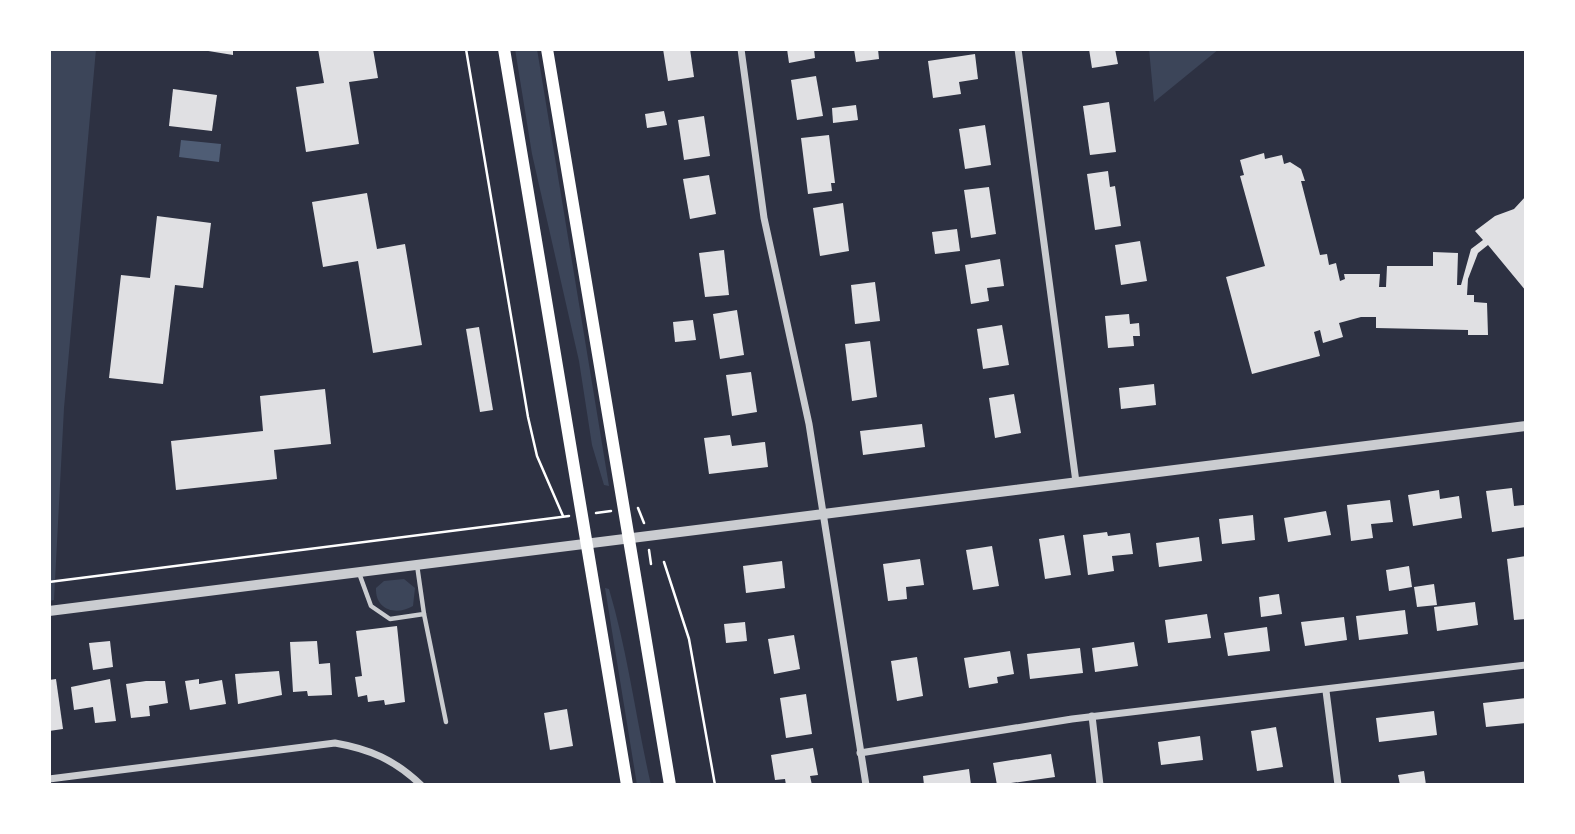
<svg xmlns="http://www.w3.org/2000/svg" width="1575" height="834" font-family="'Times New Roman',serif">
<rect width="100%" height="100%" fill="#2d3142"/>
<g fill="#3c4559">
<path d="M49 49H96L64 408 54 600 49 601Z"/>
<path d="M515 49H537L609 486 604 485 592 445 579 361 532 154Z"/>
<path d="M1149 49H1219L1154 102Z"/>
<path d="M404 579 415 588 413 606C396 616 375 610 376 588L384 581Z"/>
<path d="M605 588 609 589C628 653 636 720 651 785H637Z"/>
</g>
<path fill="#4f5d75" d="M181 140 221 144 219 162 179 157Z"/>
<g fill="#e0e0e3">
<path d="M196 49H233V55Z"/>
<path d="M318 49H373L378 78 349 82 359 144 306 152 296 87 324 83Z"/>
<path d="M663 49H690L694 77 668 81Z"/>
<path d="M787 49H814L815 58 789 63Z"/>
<path d="M854 49H878L879 59 856 62Z"/>
<path d="M1089 49H1115L1118 64 1092 68Z"/>
<path d="M975 54 978 79 959 82 961 94 933 98 928 61Z"/>
<path d="M816 76 823 116 797 120 791 80Z"/>
<path d="M173 89 217 95 212 131 169 126Z"/>
<path d="M1109 102 1116 152 1090 155 1083 106Z"/>
<path d="M856 105 858 120 833 123 832 108Z"/>
<path d="M664 111 667 125 647 128 645 114Z"/>
<path d="M704 116 710 156 684 160 678 120Z"/>
<path d="M985 125 991 165 965 169 959 129Z"/>
<path d="M829 135 835 183H831L832 191 808 194 801 138Z"/>
<path d="M1264 153 1265 159 1282 155 1284 164 1290 162 1301 169 1305 181H1301L1320 255 1327 254 1329 265 1336 263 1340 281 1345 279 1344 274H1380L1379 287H1386L1387 266H1433V252L1458 253 1457 285H1461L1471 249 1483 240 1475 231 1495 216 1514 209 1526 196V291L1488 245 1478 253 1468 279 1467 295H1474V302L1487 303 1488 335H1468V330L1376 328V317H1361L1339 323 1343 337 1323 343 1320 330 1314 332 1320 356 1252 374 1226 277 1265 266 1240 176 1244 175 1240 160Z"/>
<path d="M1108 171 1110 187 1115 186 1121 226 1095 230 1087 174Z"/>
<path d="M709 175 716 214 690 219 683 179Z"/>
<path d="M989 187 996 234 971 238 964 190Z"/>
<path d="M367 193 377 249 405 244 422 345 373 353 358 261 323 267 312 202Z"/>
<path d="M843 203 849 251 820 256 813 208Z"/>
<path d="M157 216 211 223 203 288 175 285 163 384 109 378 121 275 150 278Z"/>
<path d="M957 229 960 251 935 254 932 232Z"/>
<path d="M1140 241 1147 281 1121 285 1115 245Z"/>
<path d="M724 250 729 295 705 297 699 253Z"/>
<path d="M1000 259 1004 286 987 288 989 301 971 304 965 265Z"/>
<path d="M875 282 880 321 855 324 851 285Z"/>
<path d="M737 310 744 355 720 359 713 314Z"/>
<path d="M1129 314 1130 324 1139 323 1140 336H1133L1134 346 1108 348 1105 316Z"/>
<path d="M693 320 696 340 675 342 673 322Z"/>
<path d="M1002 325 1009 365 983 369 977 329Z"/>
<path d="M479 327 493 410 480 412 466 329Z"/>
<path d="M870 341 877 397 852 401 845 344Z"/>
<path d="M751 372 757 412 732 416 726 375Z"/>
<path d="M1154 384 1156 405 1121 409 1119 388Z"/>
<path d="M325 389 331 444 274 450 277 479 176 490 171 441 263 431 260 396Z"/>
<path d="M1014 394 1021 433 995 438 989 398Z"/>
<path d="M922 424 925 447 863 455 860 431Z"/>
<path d="M730 435 732 446 765 442 768 467 709 474 704 438Z"/>
<path d="M1512 488 1514 506 1524 505 1526 527 1492 532 1486 491Z"/>
<path d="M1439 490 1440 499 1459 496 1462 518 1413 526 1408 495Z"/>
<path d="M1390 500 1393 522 1371 524 1373 538 1351 541 1347 505Z"/>
<path d="M1326 511 1331 535 1288 542 1284 518Z"/>
<path d="M1253 515 1255 540 1222 544 1219 519Z"/>
<path d="M1107 532 1108 536 1130 533 1133 554 1112 556 1114 571 1088 575 1083 535Z"/>
<path d="M1064 535 1071 575 1045 579 1039 539Z"/>
<path d="M1199 537 1202 561 1159 567 1156 543Z"/>
<path d="M992 546 999 586 973 590 966 550Z"/>
<path d="M1526 556V619L1514 620 1507 559Z"/>
<path d="M920 559 924 585 906 587 907 599 888 601 883 564Z"/>
<path d="M782 561 785 588 746 593 743 566Z"/>
<path d="M1409 566 1412 587 1389 591 1386 570Z"/>
<path d="M1434 584 1437 605 1417 607 1414 587Z"/>
<path d="M1279 594 1282 614 1261 617 1259 597Z"/>
<path d="M1475 602 1478 625 1437 631 1434 607Z"/>
<path d="M1405 610 1408 634 1359 640 1356 616Z"/>
<path d="M1207 614 1211 638 1168 643 1165 620Z"/>
<path d="M1344 617 1347 640 1305 646 1301 622Z"/>
<path d="M745 622 747 641 726 643 724 624Z"/>
<path d="M397 626 405 702 385 705 384 700 368 702 367 695 358 697 355 677 362 676 356 631Z"/>
<path d="M1267 627 1270 651 1228 656 1224 633Z"/>
<path d="M794 635 800 669 774 674 768 639Z"/>
<path d="M110 641 113 667 93 670 89 643Z"/>
<path d="M317 641 319 664 330 663 332 695 308 696 307 691 293 692 290 642Z"/>
<path d="M1134 642 1138 666 1095 672 1092 648Z"/>
<path d="M1080 648 1083 673 1030 679 1027 654Z"/>
<path d="M1010 651 1014 674 997 677 998 683 969 688 964 658Z"/>
<path d="M917 657 923 696 897 701 891 661Z"/>
<path d="M279 671 282 695 238 704 235 674Z"/>
<path d="M56 679 63 729 49 731V680Z"/>
<path d="M110 679 116 721 95 723 93 707 74 710 71 687Z"/>
<path d="M199 679V684L222 680 226 704 190 710 185 681Z"/>
<path d="M146 681H165L168 703 149 706 150 716 131 718 126 684Z"/>
<path d="M806 694 812 734 786 738 780 698Z"/>
<path d="M1526 698V723L1486 727 1483 703Z"/>
<path d="M567 709 573 746 550 750 544 713Z"/>
<path d="M1434 711 1437 735 1379 742 1376 718Z"/>
<path d="M1276 727 1283 767 1257 771 1251 731Z"/>
<path d="M1200 736 1203 760 1161 765 1158 742Z"/>
<path d="M813 748 818 775 810 776 812 785H786L785 779 775 780 771 755Z"/>
<path d="M1051 754 1055 777 997 785 993 763Z"/>
<path d="M969 769 971 785H924L923 776Z"/>
<path d="M1424 771 1426 785H1400L1398 775Z"/>
</g>
<g fill="none" stroke-linecap="round" stroke-linejoin="round">
<g stroke="#fff" stroke-width="2.5">
<path d="M466 49 528 417 537 456 563 516"/>
<path d="M638 508 644 523"/>
<path d="M596 513 611 511"/>
<path d="M649 550 651 564"/>
<path d="M664 562 689 639 715 785"/>
<path d="M49 582 569 516"/>
</g>
<g stroke="#caccd0" stroke-width="4.5">
<path d="M359 573 371 606 390 619 424 614 417 565"/>
<path d="M424 614 446 722"/>
</g>
<g stroke="#caccd0" stroke-width="7">
<path d="M741 49 764 218 809 424 866 785"/>
<path d="M1018 49 1076 482"/>
<path d="M1326 691 1338 785"/>
<path d="M1092 716 1100 785"/>
<path d="M860 753 1072 719 1526 665"/>
<path d="M49 779 335 743C370 749 395 760 421 785"/>
</g>
<path stroke="#caccd0" stroke-width="10" d="M49 611 1526 426"/>
<g stroke="#fff" stroke-width="12">
<path d="M504 49 627 785"/>
<path d="M547 49 670 785"/>
</g>
</g>
<rect width="1575" height="834" fill="none" stroke="#ffffff" stroke-width="102"/>
</svg>
